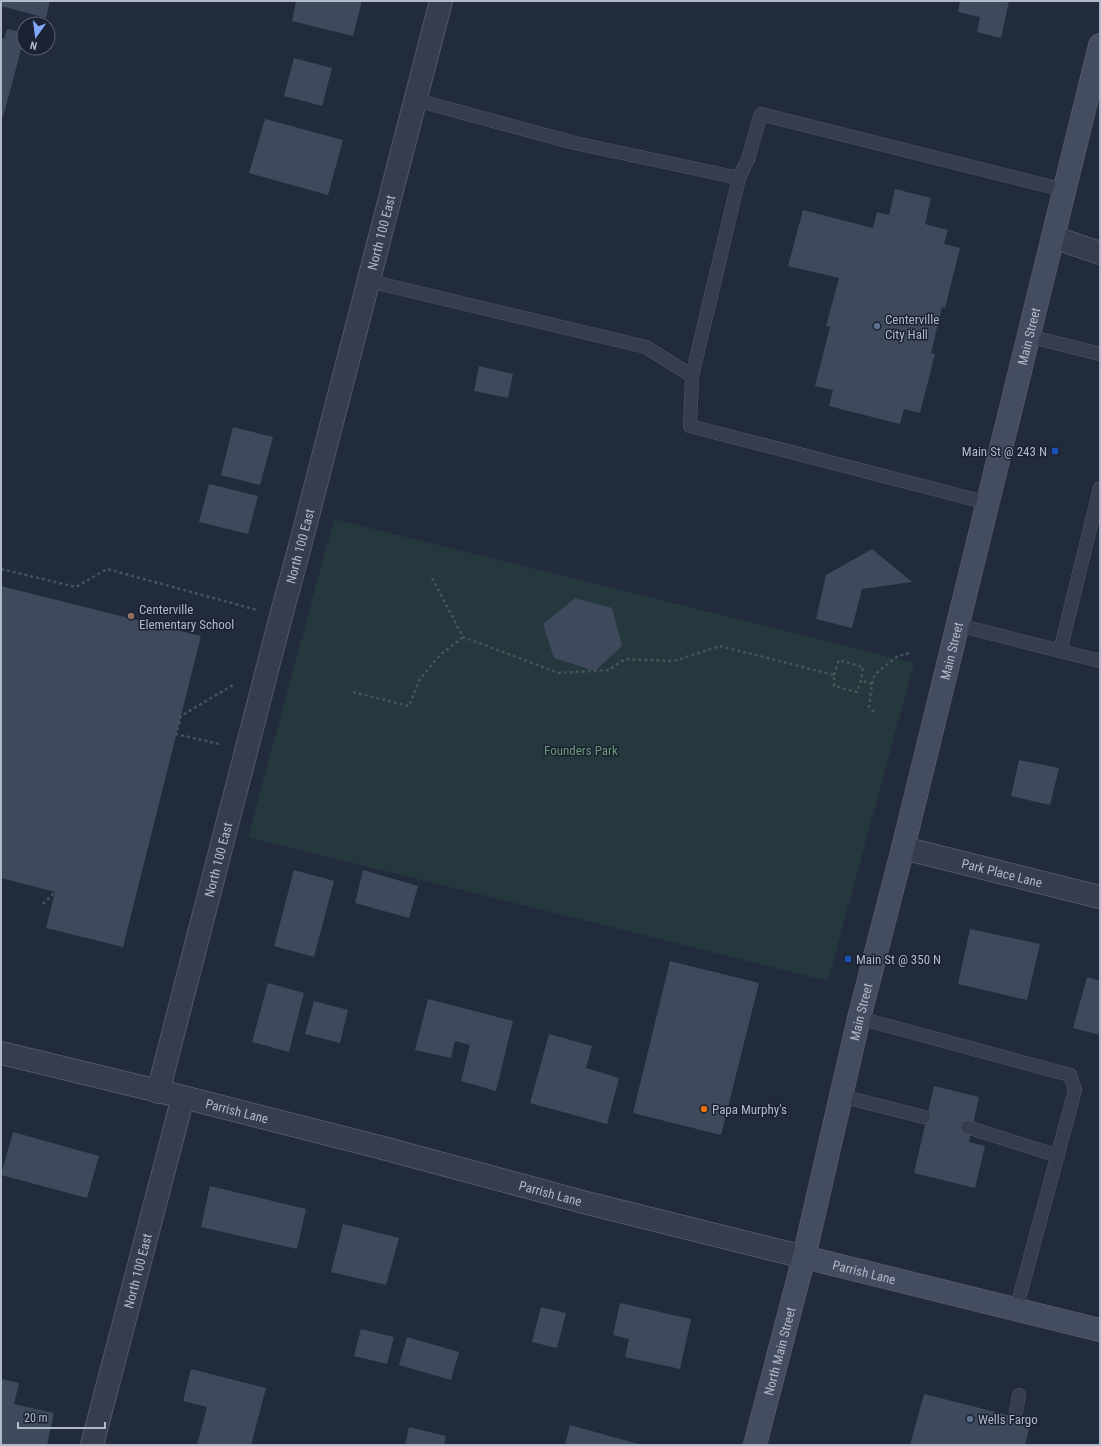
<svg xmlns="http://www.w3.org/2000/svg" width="1101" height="1446" font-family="'Roboto Condensed',sans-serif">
<rect width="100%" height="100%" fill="#222b3c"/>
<path fill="#24383d" d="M334 519 914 663 828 981 248 837Z"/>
<g fill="#3e495b">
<path d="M1 1H50L46 18 1 6Z"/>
<path d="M296 1H362L353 36 292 21Z"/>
<path d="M960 1H1009L1001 38 977 32 980 17 958 12Z"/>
<path d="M7 29 24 33V39L3 117 1 116V39H4Z"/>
<path d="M294 58 332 68 322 106 284 96Z"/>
<path d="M265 119 343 140 328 195 249 173Z"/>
<path d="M895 189 931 198 925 224 948 230 944 244 960 248 945 308 942 307 931 353 935 354 920 413 904 409 900 424 829 406 833 390 815 386 830 327 826 326 839 278 788 266 803 210 873 228 877 212 889 215Z"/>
<path d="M479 366 513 374 508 398 474 391Z"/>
<path d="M233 427 273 437 260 485 221 475Z"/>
<path d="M209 484 258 496 248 534 199 522Z"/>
<path d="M872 549 912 582 862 589 852 628 816 619 826 575Z"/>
<path d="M1 586 201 636 123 947 46 928 55 892 1 878Z"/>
<path d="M575 598 612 608 622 646 595 671 554 658 543 624Z"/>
<path d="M1019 760 1059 768 1050 805 1011 796Z"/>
<path d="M294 870 334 881 314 957 274 946Z"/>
<path d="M363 870 418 886 409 918 355 903Z"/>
<path d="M970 929 1040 944 1027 1000 958 984Z"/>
<path d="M670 961 759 983 721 1135 633 1113Z"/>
<path d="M1087 977 1100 981V1035L1073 1028Z"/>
<path d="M268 983 304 993 289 1052 252 1042Z"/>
<path d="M428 999 513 1021 496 1091 461 1081 470 1045 455 1041 451 1058 415 1050Z"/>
<path d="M314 1001 348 1010 340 1043 305 1034Z"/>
<path d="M549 1034 592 1046 586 1068 619 1078 607 1124 530 1103Z"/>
<path d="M934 1086 979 1097 969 1142 985 1146 975 1188 914 1173Z"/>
<path d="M13 1132 99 1156 87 1198 1 1175Z"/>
<path d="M210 1186 306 1209 297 1249 201 1227Z"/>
<path d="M343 1224 399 1238 386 1285 331 1272Z"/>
<path d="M620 1303 691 1319 680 1369 625 1357 629 1339 613 1335Z"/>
<path d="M541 1307 566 1313 557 1348 532 1342Z"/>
<path d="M361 1329 394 1337 387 1364 354 1356Z"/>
<path d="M407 1337 459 1352 451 1380 399 1365Z"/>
<path d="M191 1369 266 1388 251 1445H197L207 1407 183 1401Z"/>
<path d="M1 1379 19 1383 14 1404 54 1413 47 1445H1Z"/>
<path d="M924 1394 1031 1421 1025 1445H984L980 1444 979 1445H910Z"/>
<path d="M570 1425 642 1445H565Z"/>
<path d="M409 1427 446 1436 444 1445H405Z"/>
</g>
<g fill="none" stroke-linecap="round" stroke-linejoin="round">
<g stroke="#515867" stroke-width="14">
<g id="service">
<path d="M416 100 575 143 739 178 748 159 761 114 1064 190"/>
<path d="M369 281 646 347 692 376 690 426 988 503"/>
<path d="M1028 336 1100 354"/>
<path d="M692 376 739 178"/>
<path d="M958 625 1100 661"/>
<path d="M1060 651 1100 488"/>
<path d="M859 1018 1070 1075 1075 1090 1016 1310"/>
<path d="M841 1096 924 1117"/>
<path d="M967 1127 1058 1156"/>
<path d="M1015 1417 1019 1395"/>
</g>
</g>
<g stroke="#515867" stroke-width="24">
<g id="minor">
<path d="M1053 237 1100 253"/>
<path id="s1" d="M903 848 1100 897"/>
<path id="s2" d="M158 1092 281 616 300 546 441 1"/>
<path id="s3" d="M92 1445 183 1097"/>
</g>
</g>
<g stroke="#515867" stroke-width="24">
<g id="tertiary">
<path id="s4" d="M1 1053 183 1097 383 1148 587 1203 804 1257"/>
</g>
</g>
<g stroke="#515867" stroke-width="24">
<g id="secondary">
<path id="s5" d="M804 1257 1100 1330"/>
<path id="s6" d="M755 1445 804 1257 859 1018 903 848 1100 45"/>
</g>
</g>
<g stroke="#42555a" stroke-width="2.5" stroke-dasharray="3 3" stroke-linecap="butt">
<path d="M1 569 76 587 107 569 257 610"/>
<path d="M432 578 463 637 559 673 609 670 625 659 674 661 720 646 834 675V686L857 692 861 680 872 684 869 707 876 714"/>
<path d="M834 675 839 660 863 667 861 680"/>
<path d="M872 684 875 674 898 656 909 653"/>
<path d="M353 692 409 706 420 679 440 655 463 637"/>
<path d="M219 744 176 734 181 716 233 685"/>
<path d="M43 904 55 892"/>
</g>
<use href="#service" stroke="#363d4c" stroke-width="13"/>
<use href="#minor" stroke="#363d4c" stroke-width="22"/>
<use href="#tertiary" stroke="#363d4c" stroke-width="22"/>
<use href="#secondary" stroke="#444c5f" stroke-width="22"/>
</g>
<g fill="#5c6f8a" stroke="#1b2231" stroke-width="1.5">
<circle cx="877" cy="326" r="4"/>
<circle cx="970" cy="1419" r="4"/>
</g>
<g fill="#1a4fb4" stroke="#1b2231" stroke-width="1.5">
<rect x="1051" y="447" width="8" height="8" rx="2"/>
<rect x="844" y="955" width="8" height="8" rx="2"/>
</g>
<circle fill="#8d6e63" stroke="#1b2231" stroke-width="1.5" cx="131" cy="616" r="4"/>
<circle fill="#e8710a" stroke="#1b2231" stroke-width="1.5" cx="704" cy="1109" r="4"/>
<g text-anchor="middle" stroke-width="3" stroke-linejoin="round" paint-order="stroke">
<g font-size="13" fill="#b1b8c8" stroke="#1b2231">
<text dy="5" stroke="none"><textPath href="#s2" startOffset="888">North 100 East</textPath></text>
<text dy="5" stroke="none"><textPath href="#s6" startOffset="1142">Main Street</textPath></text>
<text dy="5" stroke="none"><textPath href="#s2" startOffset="564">North 100 East</textPath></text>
<text dy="5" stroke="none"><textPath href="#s6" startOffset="818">Main Street</textPath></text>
<text dy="5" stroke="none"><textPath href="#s2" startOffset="240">North 100 East</textPath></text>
<text dy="5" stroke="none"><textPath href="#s1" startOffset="102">Park Place Lane</textPath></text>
<text dy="5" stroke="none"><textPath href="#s6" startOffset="446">Main Street</textPath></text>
<text dy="5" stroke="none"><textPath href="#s4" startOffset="243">Parrish Lane</textPath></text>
<text dy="5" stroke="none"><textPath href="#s4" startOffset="567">Parrish Lane</textPath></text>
<text dy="5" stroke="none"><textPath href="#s3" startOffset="180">North 100 East</textPath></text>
<text dy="5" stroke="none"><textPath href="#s5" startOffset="62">Parrish Lane</textPath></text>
<text dy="5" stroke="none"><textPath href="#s6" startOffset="97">North Main Street</textPath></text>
</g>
<g font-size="13" fill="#b1b8c8" stroke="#1b2231" text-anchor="start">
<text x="885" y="324">Centerville<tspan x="885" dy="15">City Hall</tspan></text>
<text x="1047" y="456" text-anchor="end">Main St @ 243 N</text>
<text x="139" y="614">Centerville<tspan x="139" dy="15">Elementary School</tspan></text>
<text x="856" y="964">Main St @ 350 N</text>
<text x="712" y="1114">Papa Murphy's</text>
<text x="978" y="1424">Wells Fargo</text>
</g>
<g font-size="13" fill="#679a77" stroke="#1b2231">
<text x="581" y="755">Founders Park</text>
</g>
</g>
<rect width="1101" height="1446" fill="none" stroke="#b1b8c8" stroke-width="4"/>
<g transform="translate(36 36) rotate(194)"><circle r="19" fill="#1b2231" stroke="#575e6d"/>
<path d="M0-3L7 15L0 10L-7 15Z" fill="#83a8fb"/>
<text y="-6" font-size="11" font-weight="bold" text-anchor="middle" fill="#b1b8c8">N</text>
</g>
<path d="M18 1422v6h87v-6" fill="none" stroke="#b1b8c8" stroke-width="2"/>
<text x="24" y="1422" font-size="12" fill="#b1b8c8" stroke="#1b2231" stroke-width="3" paint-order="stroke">20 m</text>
</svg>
